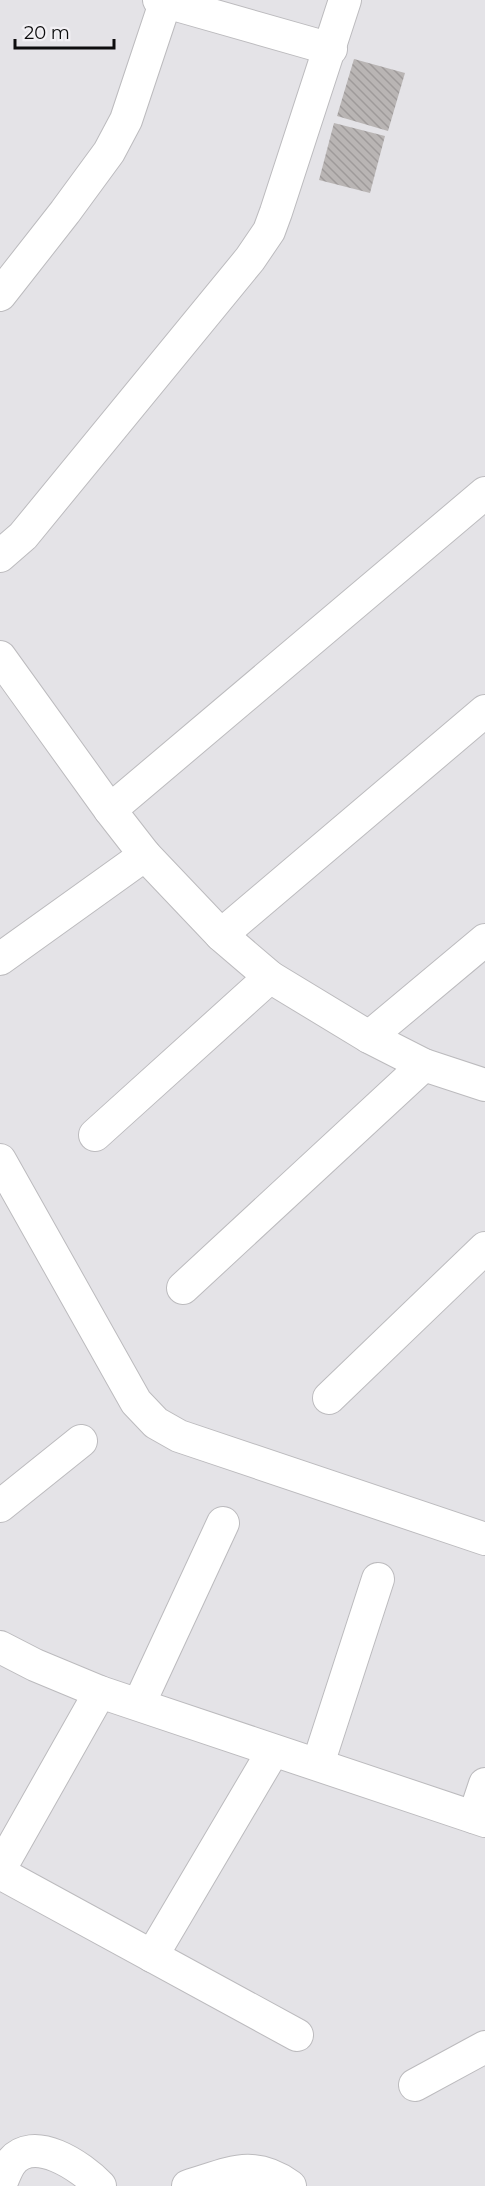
<svg xmlns="http://www.w3.org/2000/svg" width="485" height="2186" font-family="Montserrat,sans-serif">
<defs>
<pattern id="building-back-hatch" width="6" height="6" patternUnits="userSpaceOnUse" patternTransform="scale(1.5)"><rect width="6" height="6" fill="#b9b5b4"/><path d="M-1 5l2 2M0 0l6 6M5-1l2 2" fill="none" stroke="#9e9a9a"/></pattern>
</defs>
<rect width="100%" height="100%" fill="#e4e3e7"/>
<g fill="url(#building-back-hatch)">
<path d="M354 59 405 73 388 131 337 116Z"/>
<path d="M334 123 385 136 370 193 319 180Z"/>
</g>
<g fill="none" stroke-linecap="round" stroke-linejoin="round">
<g stroke="#bcbbbe" stroke-width="34">
<g id="minor">
<path d="M159 0 331 49"/>
<path d="M0 295 65 212 109 152 126 120 166 0"/>
<path d="M0 556 23 536 250 259 269 231 276 212 345 0"/>
<path d="M0 657 110 810 145 855 221 935 270 977 369 1037 424 1065 485 1085"/>
<path d="M110 810 485 493"/>
<path d="M221 935 485 711"/>
<path d="M0 959 145 855"/>
<path d="M369 1037 485 940"/>
<path d="M95 1135 270 977"/>
<path d="M0 1160 136 1402 156 1423 179 1436 485 1539"/>
<path d="M183 1288 424 1065"/>
<path d="M329 1398 485 1248"/>
<path d="M0 1506 81 1441"/>
<path d="M0 1647 35 1665 100 1692 485 1821"/>
<path d="M139 1704 223 1523"/>
<path d="M318 1764 378 1579"/>
<path d="M474 1817 485 1784"/>
<path d="M0 1869 100 1692"/>
<path d="M0 1873 297 2035"/>
<path d="M152 1956 273 1751"/>
<path d="M415 2085 485 2047"/>
<path d="M0 2186C3 2179 6 2170 10 2164 32 2132 82 2167 100 2186"/>
<path d="M188 2186C229 2174 252 2159 290 2186"/>
</g>
</g>
<use href="#minor" stroke="#fff" stroke-width="32"/>
</g>
<path d="M15 39v9h99v-9" fill="none" stroke="#0d0d0e" stroke-width="3"/>
<text x="24" y="39" font-size="18" fill="#0d0d0e" stroke="#f2f0f4" stroke-width="4.5" paint-order="stroke">20 m</text>
</svg>
